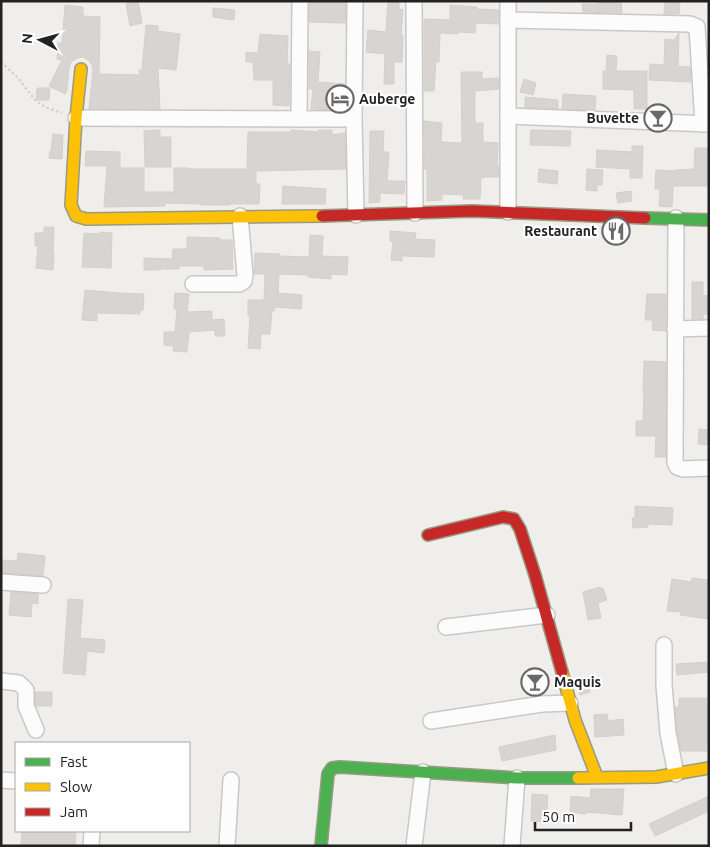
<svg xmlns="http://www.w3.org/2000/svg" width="710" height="847" font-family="Ubuntu,sans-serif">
<rect width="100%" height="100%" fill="#f0eeeb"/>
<g fill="#d7d4d2" stroke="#d3d0cc">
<path d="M138 1 142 23 130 26 126 4Z"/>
<path d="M309 1H346L345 23 309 22Z"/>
<path d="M388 1H399V9L403 10 401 35H403L402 62H394V84H384L385 54 366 52 368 30 386 32Z"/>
<path d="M597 1H621L622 13 583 12 582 4H598Z"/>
<path d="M665 1H680L679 14H664Z"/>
<path d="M65 5 83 7V16L100 17 99 74 140 75 139 70H142L146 25 158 26V31L180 34 176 70 158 68 160 109H89L93 70 92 65 88 60 83 57 77 58 71 62 69 68 67 90 65 94 49 86 62 60 57 59 58 43H62Z"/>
<path d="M450 5 477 7 476 9 499 10V24L476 23 475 33 458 32V34L440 33 439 62 436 61 434 91H424V19L450 20Z"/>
<path d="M213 8 235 10 234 20 213 17Z"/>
<path d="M679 33 678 66 690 67 691 82 649 80 650 64 664 65 665 39 674 40Z"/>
<path d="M260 34 288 36 287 64H290L289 106 273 105V80H254L253 62H246V52L258 53Z"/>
<path d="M309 51 320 52 318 82 345 84 343 110 311 109 313 89H309Z"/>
<path d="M607 55 617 56 616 71H647V109H634V90L603 89V71H606Z"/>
<path d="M461 72H482V79L499 78V89L475 91V122L476 123H483V142L498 143 497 166H499V177H484V178H481L480 199H463L464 195 442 194V200L427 201V169H424L425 136H424V121L442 123 441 142 462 143Z"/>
<path d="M524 79 536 83 533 95 520 92Z"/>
<path d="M37 88H50L49 100H36Z"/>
<path d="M563 94 596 96 595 110 562 109Z"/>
<path d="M525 97 558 100V109L525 107Z"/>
<path d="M160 130V137H171V167H145L144 131Z"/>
<path d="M291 130 319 132V130H332V135L345 133 346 169 256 171V184H260L259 204H230V205H201V204L165 203V206L104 207 107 166H85L86 151 120 152V168H144V192H174V168H189V169H247L248 132H291Z"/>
<path d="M531 130 571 131 570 146 530 145Z"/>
<path d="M370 131H384L383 152H389L387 181H405L404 194 380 193V202L369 203Z"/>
<path d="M53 134 63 135 62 159 49 158 50 151H51Z"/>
<path d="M632 146H643L642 178H630V169L596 167 597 150 632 152Z"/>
<path d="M695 148H709V186H673L672 207 659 206 660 189H655L656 170 675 171V170L694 169Z"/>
<path d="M539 169 558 171 557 184 538 182Z"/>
<path d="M587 169 603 170 602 185H597V191L586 190Z"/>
<path d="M283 186 326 189 325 204H282Z"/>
<path d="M631 191 632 201 618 203 616 193Z"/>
<path d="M44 227H54L53 254H54L53 270 36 268 38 246H35V233H44Z"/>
<path d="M390 231 416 233 415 239 435 240 434 257 402 256V261L391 260 393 242 390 241Z"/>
<path d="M100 232 112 233 111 268 82 267 84 233 100 234Z"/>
<path d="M310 235 323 236 322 256 348 257 347 275 331 274V279L308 277V275L279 274 278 293 302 295 301 309 275 307 274 311H272L270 334H261L260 349 248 348 250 316H248V300H264L265 274H254L255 253 280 254 279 256 309 257Z"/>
<path d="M187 237 220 238V240H232L233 269 204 270V266H179V269H161V270H144V258L172 259 173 249H187Z"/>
<path d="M692 282H703V295L709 296V314H703V319H692Z"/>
<path d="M85 290 118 293 144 294 143 310H140V314L97 313V321L82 320Z"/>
<path d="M175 293 189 294 187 312 212 311V320L224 319 225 336H215V330L189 332 187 352 173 351 174 346 164 345V332H175L177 309H174Z"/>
<path d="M647 294H666V331L652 330 653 320H645Z"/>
<path d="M644 361 666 362V457H655L656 436H636V421H643L644 392H643Z"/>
<path d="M699 429 709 430V445L698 444Z"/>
<path d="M635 506 673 508 672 525 648 524V527L633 528 632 518H635Z"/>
<path d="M18 553 45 556 43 576 1 573V560L17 561Z"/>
<path d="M692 578 709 580V619L680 615 681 612 667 611 672 579 691 582Z"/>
<path d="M600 587V588H603L607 600 598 603 601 618 588 620 583 592Z"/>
<path d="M11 592 38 594V604L32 603 31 617 9 615Z"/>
<path d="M68 599 83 600 80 638 105 640 104 653 87 651 85 675 63 673Z"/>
<path d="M709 662V672L677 675 676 664Z"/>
<path d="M587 682 590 692 580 695 578 684Z"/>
<path d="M35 692H52V706H36Z"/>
<path d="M679 698H709V751H681L677 732 675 707H679Z"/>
<path d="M607 714 608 721 623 719 624 735 595 737 594 715Z"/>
<path d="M555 735 556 750 502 761 499 747Z"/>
<path d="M591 789H624L622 815 586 812V814L570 812 571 796 590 798Z"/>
<path d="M532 794 548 795 546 822 531 821Z"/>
<path d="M709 796V811L655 836 649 824Z"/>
<path d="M22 831H76L75 846H21Z"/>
</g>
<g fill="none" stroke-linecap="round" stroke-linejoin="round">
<g stroke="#c9c8c7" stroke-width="18">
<g id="street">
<path d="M355 1 354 119 356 215"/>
<path d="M414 1 415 213"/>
<path d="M508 20 690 24 697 27 703 124"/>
<path d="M508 116 709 124"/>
<path d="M76 118 354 119"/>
<path d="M299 119 300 1"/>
<path d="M508 212V1"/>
<path d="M676 218 675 462 677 467 683 469 709 468"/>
<path d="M193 284H239L244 281 245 275 240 216"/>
<path d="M675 329 709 328"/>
<path d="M1 582 43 585"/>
<path d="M446 627 547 615"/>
<path d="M664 645V685L668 733 676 774"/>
<path d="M1 681 19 683 26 690V706L36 730"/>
<path d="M431 721 542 704 570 703"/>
<path d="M1 780 16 781"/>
<path d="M91 846 92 831"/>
<path d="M227 846 231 780"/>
<path d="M414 846 423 772"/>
<path d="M512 846 517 778"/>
</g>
</g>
<g stroke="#999a82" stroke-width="14">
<g id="fast">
<path d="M645 218 709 220"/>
<path d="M321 846 328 774 332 768 340 767 517 778H578"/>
</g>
</g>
<g stroke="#999a82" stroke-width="14">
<g id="slow">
<path d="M81 69 76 118 71 205 76 216 86 219 322 216"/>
<path d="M562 672 575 720 597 777"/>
<path d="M578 778 656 777 709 768"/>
</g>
</g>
<g stroke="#999a82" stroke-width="14">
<g id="jam">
<path d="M322 216 472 211 645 218"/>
<path d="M428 535 503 517 514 519 520 529 535 575 562 672"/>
</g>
</g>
<path stroke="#dccecd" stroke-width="2.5" stroke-dasharray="2.5 2.5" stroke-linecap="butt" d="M1 62 18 78 35 100 45 107 62 113"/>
<use href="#street" stroke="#fdfcfc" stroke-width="15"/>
<use href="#fast" stroke="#4caf50" stroke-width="11"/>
<use href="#slow" stroke="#ffc107" stroke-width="11"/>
<use href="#jam" stroke="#c62828" stroke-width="11"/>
</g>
<defs>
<g id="hotel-ring" transform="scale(1.4375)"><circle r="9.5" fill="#fff" stroke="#6a6968" stroke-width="1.5"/><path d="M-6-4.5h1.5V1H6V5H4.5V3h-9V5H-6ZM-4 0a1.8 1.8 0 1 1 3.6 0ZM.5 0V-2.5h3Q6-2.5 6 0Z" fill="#6a6968"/></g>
<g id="bar-ring" transform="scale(1.4375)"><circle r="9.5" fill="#fff" stroke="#6a6968" stroke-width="1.5"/><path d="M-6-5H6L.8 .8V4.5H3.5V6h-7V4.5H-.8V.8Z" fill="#6a6968"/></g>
<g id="restaurant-ring" transform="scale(1.4375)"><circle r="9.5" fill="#fff" stroke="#6a6968" stroke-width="1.5"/><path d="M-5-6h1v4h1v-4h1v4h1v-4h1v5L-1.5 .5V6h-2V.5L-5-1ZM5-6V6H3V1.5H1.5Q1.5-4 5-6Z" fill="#6a6968"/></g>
</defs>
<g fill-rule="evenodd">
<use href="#hotel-ring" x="340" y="99"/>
<use href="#bar-ring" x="658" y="118"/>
<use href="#restaurant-ring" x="616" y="231"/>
<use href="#bar-ring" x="535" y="682"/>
</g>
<g text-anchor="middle" stroke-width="4.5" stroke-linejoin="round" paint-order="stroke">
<g font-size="14" font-weight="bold" fill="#222" stroke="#fff" text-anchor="start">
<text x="359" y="104">Auberge</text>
<text x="639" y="123" text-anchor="end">Buvette</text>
<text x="597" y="236" text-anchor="end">Restaurant</text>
<text x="554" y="687">Maquis</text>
</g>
</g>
<rect width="710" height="847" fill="none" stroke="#222222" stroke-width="5"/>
<rect x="15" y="742" width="175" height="90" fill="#ffffff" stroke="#a7a7a7"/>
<rect x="25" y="758" width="25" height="8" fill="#4caf50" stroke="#a7a7a7"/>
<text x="60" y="767" font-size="15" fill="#222222">Fast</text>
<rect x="25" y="783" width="25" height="8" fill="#ffc107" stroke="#a7a7a7"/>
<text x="60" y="792" font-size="15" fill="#222222">Slow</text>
<rect x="25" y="808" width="25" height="8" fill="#c62828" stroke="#a7a7a7"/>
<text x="60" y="817" font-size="15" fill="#222222">Jam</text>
<g transform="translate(40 40) rotate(276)" stroke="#ffffff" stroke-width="4" paint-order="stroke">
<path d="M0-4L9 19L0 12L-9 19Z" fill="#222222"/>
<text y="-8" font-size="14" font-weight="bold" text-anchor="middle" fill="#222222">N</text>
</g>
<path d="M535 822v8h96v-8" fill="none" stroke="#222222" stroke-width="2.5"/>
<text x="542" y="822" font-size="15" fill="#222222" stroke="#ffffff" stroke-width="4" paint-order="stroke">50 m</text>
</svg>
